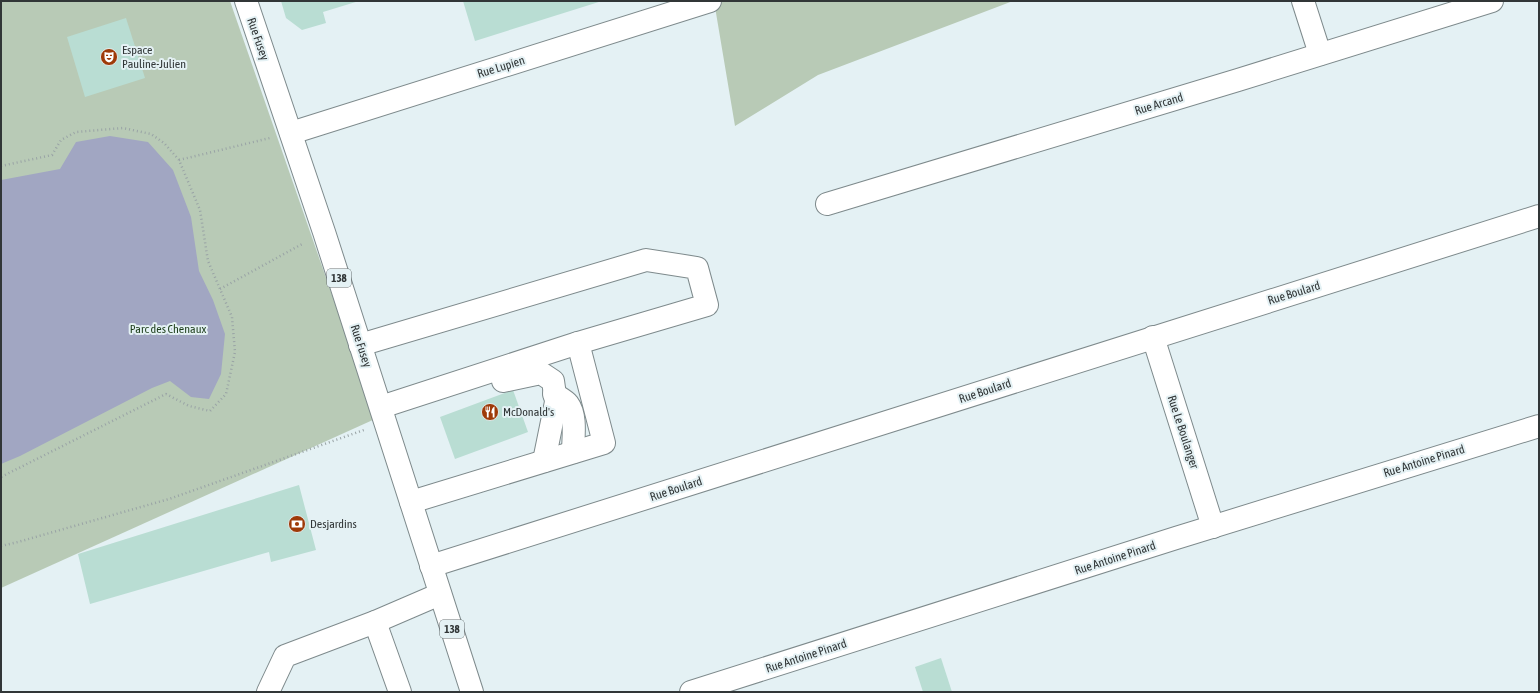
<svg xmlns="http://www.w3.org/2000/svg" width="1540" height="693" font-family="'Asap Condensed',sans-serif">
<rect width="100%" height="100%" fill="#e4f1f4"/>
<g fill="#b8cab6">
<path d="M1 1H230L375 419 1 588Z"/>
<path d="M714 1H1013L818 75 735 126Z"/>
</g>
<path fill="#a1a6c2" d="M110 136 148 142 173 170 191 217 199 271 213 300 225 334 221 374 209 399 191 397 170 381 152 388 20 456 1 464V180L60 169 76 142Z"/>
<g fill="#b9ddd3">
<path d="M281 1H359L323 12 326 23 302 30 286 18Z"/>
<path d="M463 1H602L475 41Z"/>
<path d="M126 18 145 78 85 97 67 37Z"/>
<path d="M513 390 528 432 455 459 440 417Z"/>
<path d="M299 485 316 550 271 562 269 552 90 604 78 554Z"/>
<path d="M941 658 952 692H923L915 667Z"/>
</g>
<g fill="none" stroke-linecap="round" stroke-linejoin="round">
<g stroke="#7e8a8c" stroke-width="24">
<g id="minor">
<path d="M1303 1 1320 54"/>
<path d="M291 133 710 1"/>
<path d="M827 204 1238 80 1492 1"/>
<path d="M1153 337 1213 527"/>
<path d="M360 345 646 260 697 268 707 305 578 343 381 407"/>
<path d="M503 381 541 373 553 381 556 402 544 461"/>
<path d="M554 394C558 397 565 400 568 404 577 416 573 438 573 452"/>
<path d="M411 502 604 443 578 343"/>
<path d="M431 566 1539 216"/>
<path d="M268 692 285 656 375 622"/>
<path d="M400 692 375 622 440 594"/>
<path d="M691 692 1176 538 1539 426"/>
</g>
</g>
<g stroke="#7e8a8c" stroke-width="24">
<path id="major" d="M246 1 324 232 472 692"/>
</g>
<g stroke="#99a3a5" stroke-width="2.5" stroke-dasharray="1 3" stroke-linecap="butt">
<path d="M179 160 270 138"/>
<path d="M1 166 52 155 61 140 76 132 123 128 151 134 164 143 179 160 200 210 208 261 232 317 235 352 226 394 210 411 189 406 166 394 1 477"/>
<path d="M220 289 304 243"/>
<path d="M1 546 18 542 169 499 364 430"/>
</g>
<use href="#minor" stroke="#fff" stroke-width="22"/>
<use href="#major" stroke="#fff" stroke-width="22"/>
</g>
<defs>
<g id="theatre-disc" transform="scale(0.9)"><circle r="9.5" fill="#9e3a08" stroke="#e4f1f4"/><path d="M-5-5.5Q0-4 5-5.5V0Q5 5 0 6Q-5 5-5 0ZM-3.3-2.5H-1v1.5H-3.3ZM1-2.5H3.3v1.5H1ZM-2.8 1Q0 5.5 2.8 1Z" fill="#fff"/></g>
<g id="restaurant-disc" transform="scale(0.9)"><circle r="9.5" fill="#9e3a08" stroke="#e4f1f4"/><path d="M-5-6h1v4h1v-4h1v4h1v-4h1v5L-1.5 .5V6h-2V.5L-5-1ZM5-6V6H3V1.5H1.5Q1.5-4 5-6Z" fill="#fff"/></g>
<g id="bank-disc" transform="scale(0.9)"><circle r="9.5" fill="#9e3a08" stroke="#e4f1f4"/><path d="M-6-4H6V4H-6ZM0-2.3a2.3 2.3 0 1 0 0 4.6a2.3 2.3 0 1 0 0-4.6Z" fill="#fff"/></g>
</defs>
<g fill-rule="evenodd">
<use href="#theatre-disc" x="109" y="57"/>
<use href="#restaurant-disc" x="490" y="412"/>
<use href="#bank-disc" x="297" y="524"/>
</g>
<g text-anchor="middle" stroke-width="4" stroke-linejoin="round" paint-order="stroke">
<g fill="#e4f1f4" stroke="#676e70" stroke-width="1">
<rect x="327" y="269" width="24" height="18" rx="3"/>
<rect x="440" y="620" width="24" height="18" rx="3"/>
</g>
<g font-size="11" font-weight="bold" fill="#313637">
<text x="339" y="282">138</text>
<text x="452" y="633">138</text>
</g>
<g font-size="12" fill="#313637" stroke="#e4f1f4">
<text transform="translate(258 39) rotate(71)" y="4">Rue Fusey</text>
<text transform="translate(501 67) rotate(-17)" y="4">Rue Lupien</text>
<text transform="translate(1159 104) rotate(-17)" y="4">Rue Arcand</text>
<text transform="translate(1294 293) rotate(-17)" y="4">Rue Boulard</text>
<text transform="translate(361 346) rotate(72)" y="4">Rue Fusey</text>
<text transform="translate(985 391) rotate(-18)" y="4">Rue Boulard</text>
<text transform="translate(1183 432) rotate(72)" y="4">Rue Le Boulanger</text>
<text transform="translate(1424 461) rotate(-17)" y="4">Rue Antoine Pinard</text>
<text transform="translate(676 489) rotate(-18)" y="4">Rue Boulard</text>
<text transform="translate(1115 558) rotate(-18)" y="4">Rue Antoine Pinard</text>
<text transform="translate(806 656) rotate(-18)" y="4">Rue Antoine Pinard</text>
</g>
<g font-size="12" fill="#313637" stroke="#e4f1f4" text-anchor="start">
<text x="122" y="54">Espace<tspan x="122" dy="14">Pauline-Julien</tspan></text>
<text x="503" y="416">McDonald's</text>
<text x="310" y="528">Desjardins</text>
</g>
<g font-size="12" fill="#1c3d1a" stroke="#e4f1f4">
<text x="168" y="333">Parc des Chenaux</text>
</g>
</g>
<rect width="1540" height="693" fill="none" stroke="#313637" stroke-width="4"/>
</svg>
